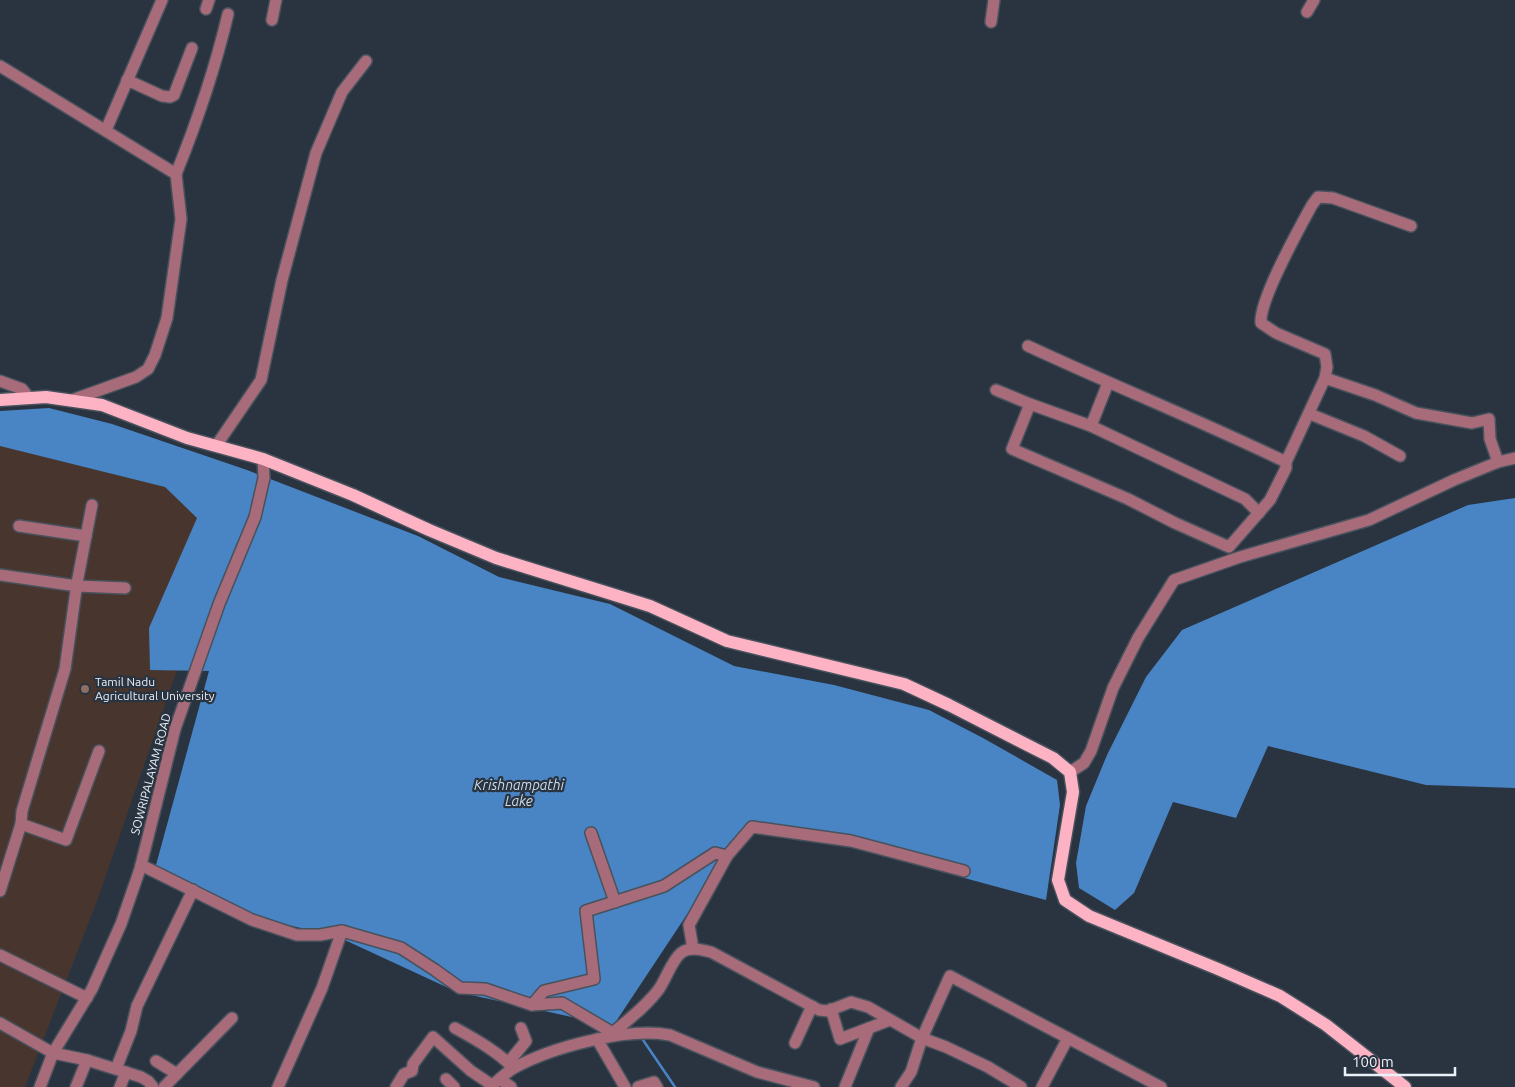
<svg xmlns="http://www.w3.org/2000/svg" width="1515" height="1087" font-family="Ubuntu,sans-serif">
<rect width="100%" height="100%" fill="#293440"/>
<path fill="#48362e" d="M0 421 244 477 97 901 25 1087H0Z"/>
<g fill="#4984c4">
<path d="M49 408 112 424 247 470 418 536 499 577 610 604 734 666 834 685 929 710 983 738 1057 780 1060 805 1046 900 768 825 731 848 613 1026 457 992 334 935 259 919 156 865 209 671 150 670 149 628 197 518 165 487 0 446V411Z"/>
<path d="M1515 498V788L1426 785 1268 746 1236 818 1173 802 1134 893 1115 910 1079 888 1076 863 1086 806 1107 755 1146 677 1182 630 1468 505Z"/>
</g>
<g fill="none" stroke-linecap="round" stroke-linejoin="round">
<path stroke="#4984c4" stroke-width="2.5" d="M641 1037 675 1087"/>
<g stroke="#48525d" stroke-width="14">
<g id="minor">
<path d="M206 9 209 0"/>
<path d="M1307 12 1314 0"/>
<path d="M272 20 276 0"/>
<path d="M991 22 994 0"/>
<path d="M0 66 176 174 181 219 167 318 155 355 148 369 136 377 72 400"/>
<path d="M127 80 162 96 170 97 174 95 192 48"/>
<path d="M106 130 162 0"/>
<path d="M176 174C197 122 215 69 228 14"/>
<path d="M1028 346C1114 386 1201 421 1286 462"/>
<path d="M1325 378 1375 395 1416 413 1472 423 1489 419 1490 439 1498 462"/>
<path d="M0 381 22 389 29 398"/>
<path d="M996 390 1030 404 1091 426 1245 499 1259 513"/>
<path d="M1030 404 1012 449 1128 499 1175 523 1229 547 1270 500 1286 468V462L1325 378 1327 367 1325 354 1276 333 1261 323C1259 300 1299 229 1312 205L1318 197 1333 198 1411 226"/>
<path d="M1310 414 1364 436 1400 456"/>
<path d="M1091 426 1108 383"/>
<path d="M216 446 261 380 282 280 316 153 342 92 366 61"/>
<path d="M19 526 86 536"/>
<path d="M0 575 77 586 125 588"/>
<path d="M1070 772 1084 763 1091 751 1113 688 1138 638 1174 580 1240 557 1369 520 1454 480 1498 462 1515 458"/>
<path d="M21 824 66 840 99 751"/>
<path d="M591 833 615 902"/>
<path d="M141 865 252 920 297 935H320L342 931 401 948 435 970 460 988 485 989 532 1005 562 1003 613 1033"/>
<path d="M0 891 21 824 22 811 65 669 77 583 92 505"/>
<path d="M693 949 689 925 727 856 752 827 851 841 964 871"/>
<path d="M0 955 87 998"/>
<path d="M532 1005 544 991 594 979 586 911 664 886 715 853 727 856"/>
<path d="M831 1009 840 1039 890 1020"/>
<path d="M0 1023 53 1053 87 1060 141 1077 148 1081 153 1087"/>
<path d="M455 1028C477 1040 496 1051 514 1068"/>
<path d="M608 1037C625 1022 645 1008 659 989 666 979 672 960 681 953 690 946 702 950 711 952L819 1010 828 1011 851 1002 868 1007 922 1038 946 1047 988 1067 1021 1087"/>
<path d="M597 1039 625 1087"/>
<path d="M795 1043 812 1006"/>
<path d="M156 1061 177 1074"/>
<path d="M508 1063 526 1041 521 1028"/>
<path d="M116 1069 131 1031 137 1006 193 890"/>
<path d="M446 1079 454 1087"/>
<path d="M500 1079 511 1087"/>
<path d="M40 1087 53 1053 92 989 121 924 140 869 175 729 219 604 255 517 264 478 263 459"/>
<path d="M76 1087 87 1060"/>
<path d="M120 1087 126 1072"/>
<path d="M164 1087 232 1018"/>
<path d="M278 1087 322 988 342 931"/>
<path d="M396 1087 404 1074 412 1071 413 1064 433 1037 471 1071 492 1085"/>
<path d="M490 1087C498 1081 505 1073 514 1068 552 1047 628 1027 670 1035L757 1072 814 1087"/>
<path d="M638 1087 654 1082 657 1087"/>
<path d="M845 1087 869 1028"/>
<path d="M901 1087 911 1072 922 1038 950 976 1161 1087"/>
<path d="M1042 1087 1068 1038"/>
</g>
</g>
<g stroke="#48525d" stroke-width="15">
<path id="major" d="M0 400 46 397 102 405 187 438 263 459 353 495 429 530 496 558 650 606 727 641 904 684 949 705 1053 758 1070 772 1073 792 1058 880 1065 900 1089 916 1218 969 1280 996 1326 1025 1405 1087"/>
</g>
<use href="#minor" stroke="#a76b79" stroke-width="11"/>
<use href="#major" stroke="#feb3c4" stroke-width="12"/>
</g>
<circle fill="#8d6e63" stroke="#293440" stroke-width="2" cx="85" cy="689" r="5"/>
<g text-anchor="middle" stroke-width="4.5" stroke-linejoin="round" paint-order="stroke">
<g font-size="12" fill="#e9f0f8" stroke="#293440" text-anchor="start">
<text x="95" y="686">Tamil Nadu<tspan x="95" dy="14">Agricultural University</tspan></text>
</g>
<g font-size="12" fill="#e9f0f8" stroke="#293440">
<text transform="translate(151 774) rotate(-75)" y="4">SOWRIPALAYAM ROAD</text>
</g>
<g font-size="14" font-style="italic" fill="#ccdbec" stroke="#293440">
<text x="519" y="790">Krishnampathi<tspan x="519" dy="16">Lake</tspan></text>
</g>
</g>
<path d="M1345 1067v8h110v-8" fill="none" stroke="#e9f0f8" stroke-width="2.5"/>
<text x="1352" y="1067" font-size="15" fill="#e9f0f8" stroke="#293440" stroke-width="4" paint-order="stroke">100 m</text>
</svg>
